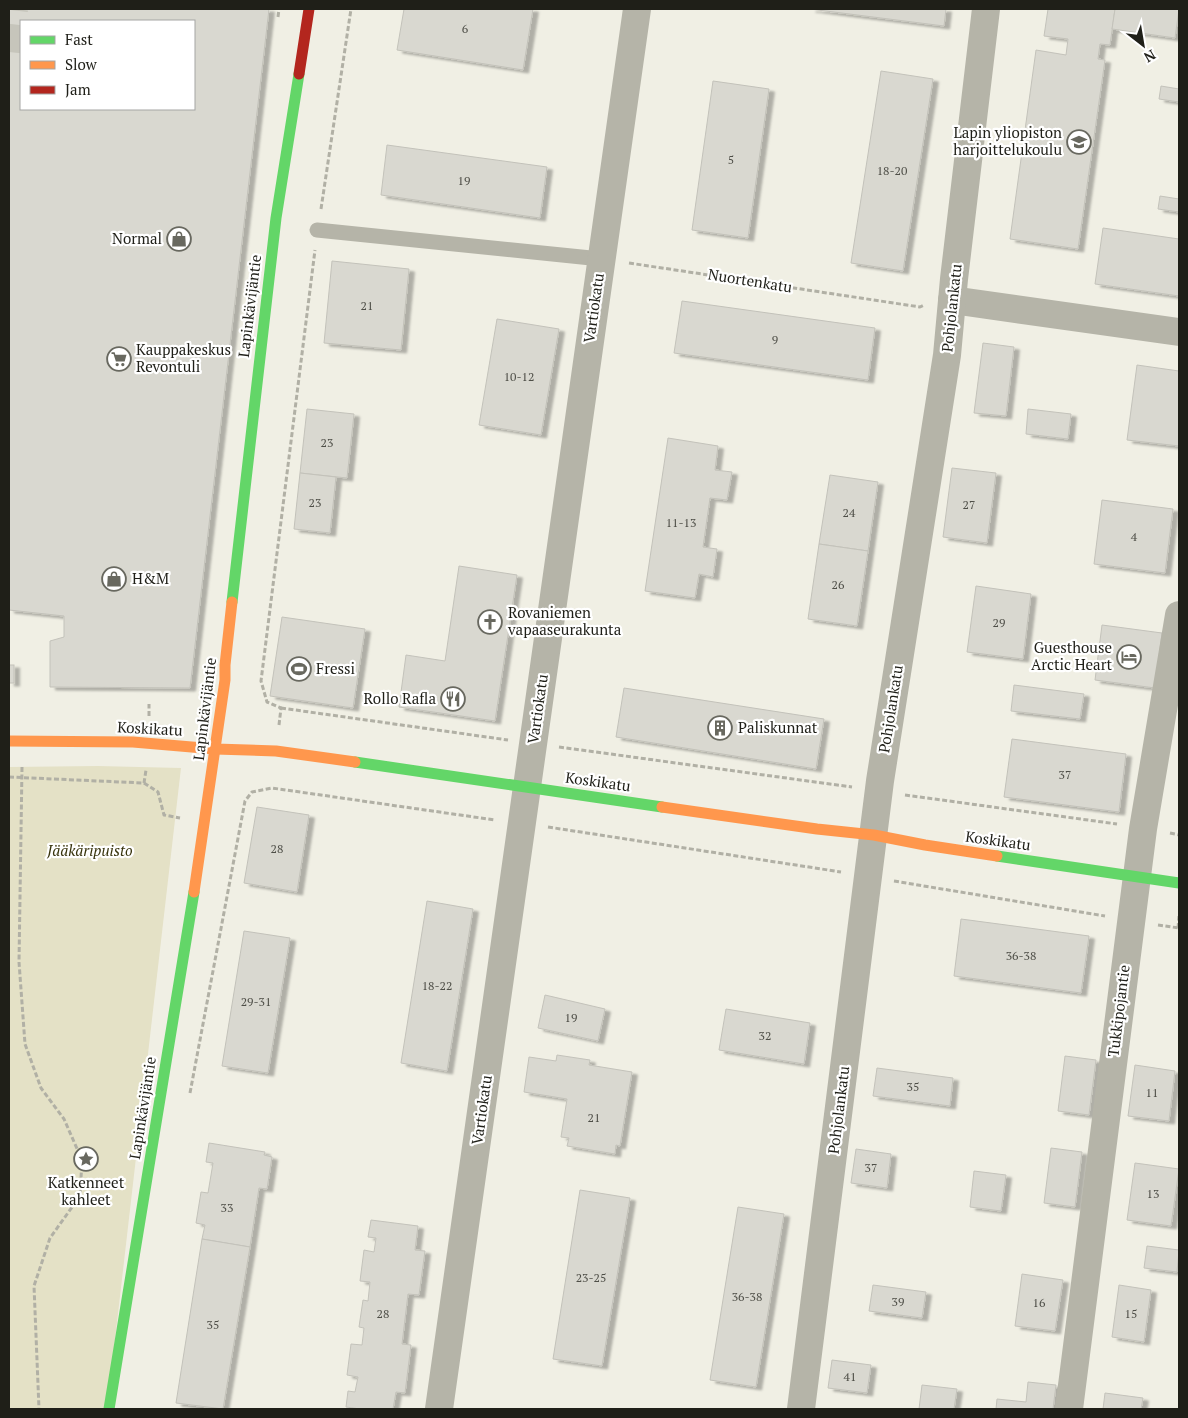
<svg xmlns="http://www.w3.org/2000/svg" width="1188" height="1418" font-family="'PT Serif',serif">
<defs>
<filter id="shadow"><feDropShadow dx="5.5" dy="3" stdDeviation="1" flood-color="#0004"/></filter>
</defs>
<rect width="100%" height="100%" fill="#f0efe4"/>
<path fill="#e4e1c6" d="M98 766 181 768 107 1409H9V767Z"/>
<g fill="#d9d8d0" stroke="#c3c2ba" fill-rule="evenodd" filter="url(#shadow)">
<path d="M9 9H269L190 688 50 687V641L64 637V616L9 610ZM21 21H194V109H21Z"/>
<path d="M404 9H533L523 70 397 50Z"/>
<path d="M810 9H946L944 26Z"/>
<path d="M1048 9H1115L1110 45 1100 44 1098 59 1105 60 1078 249 1010 239 1036 50 1066 55 1068 39 1044 36Z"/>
<path d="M1115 9H1179L1175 38 1112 29Z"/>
<path d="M881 71 933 79 903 271 851 263Z"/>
<path d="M713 81 769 89 748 238 692 230Z"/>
<path d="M1161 86 1179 89V102L1159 99Z"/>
<path d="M387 145 547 167 540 218 381 195Z"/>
<path d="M1160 196 1179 199V212L1158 209Z"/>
<path d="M1103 228 1179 239V296L1095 284Z"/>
<path d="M332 261 409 269 401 350 324 343Z"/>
<path d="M682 301 875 328 868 380 674 353Z"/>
<path d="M497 319 559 329 541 435 479 425Z"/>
<path d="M983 343 1014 347 1006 416 974 413Z"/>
<path d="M1137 365 1179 371V446L1127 440Z"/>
<path d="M307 409 354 414 347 478 300 473Z"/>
<path d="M1028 409 1071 414 1068 439 1026 434Z"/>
<path d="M668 438 718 446 715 470 732 472 727 500 710 498 703 547 717 549 713 577 699 574 695 598 645 591Z"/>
<path d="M952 468 996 473 987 543 943 537Z"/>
<path d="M300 473 336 477 330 533 294 529Z"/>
<path d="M830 475 878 482 868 551 819 544Z"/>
<path d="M1102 500 1173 509 1165 573 1094 564Z"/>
<path d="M819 544 868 551 857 626 808 619Z"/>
<path d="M459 566 517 575 495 721 399 707 406 655 445 661Z"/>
<path d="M976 586 1031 594 1023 659 967 652Z"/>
<path d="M282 617 365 629 353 708 270 696Z"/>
<path d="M1102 625 1162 633 1155 688 1095 680Z"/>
<rect x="9" y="665" width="5" height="18"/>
<path d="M1014 685 1084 694 1080 719 1011 711Z"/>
<path d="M624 688 824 719 816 769 616 737Z"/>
<path d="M1012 739 1126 754 1119 812 1004 797Z"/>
<path d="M257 807 309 815 297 892 244 883Z"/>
<path d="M427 901 473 909 447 1071 401 1063Z"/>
<path d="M961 919 1089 936 1081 993 954 976Z"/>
<path d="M244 931 290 938 268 1073 222 1066Z"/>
<path d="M545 995 605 1009 598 1041 538 1028Z"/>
<path d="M726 1009 810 1023 804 1064 719 1050Z"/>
<path d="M557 1055 590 1060 589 1065 632 1072 620 1146 616 1145 615 1154 567 1146 569 1138 561 1137 567 1099 524 1092 529 1057 556 1061Z"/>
<path d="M1065 1056 1096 1060 1089 1115 1058 1111Z"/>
<path d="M1135 1065 1175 1071 1169 1121 1128 1116Z"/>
<path d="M877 1068 953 1078 950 1106 873 1096Z"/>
<path d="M209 1143 265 1152 264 1155 272 1157 267 1189 259 1188 250 1247 202 1239 205 1225 196 1223 201 1192 208 1193 213 1163 206 1162Z"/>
<path d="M1051 1148 1082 1152 1075 1207 1044 1203Z"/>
<path d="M856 1149 891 1154 887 1188 851 1183Z"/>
<path d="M1135 1163 1179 1169 1171 1226 1127 1220Z"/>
<path d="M974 1171 1006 1175 1001 1211 970 1207Z"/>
<path d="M580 1190 630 1198 602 1366 553 1359Z"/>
<path d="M738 1207 784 1214 756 1387 710 1380Z"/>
<path d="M371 1220 418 1226 415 1250 425 1251 419 1295 408 1294 402 1344 411 1345 405 1393 396 1392 393 1409H360L346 1407 348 1391 355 1392 358 1377 347 1375 351 1344 362 1345 364 1328 359 1327 363 1300 368 1301 370 1282 360 1281 364 1250 374 1252 376 1238 368 1237Z"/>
<path d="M202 1239 250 1247 223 1409 176 1403Z"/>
<path d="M1147 1246 1179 1250 1177 1272 1144 1268Z"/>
<path d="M1022 1274 1063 1280 1055 1331 1015 1326Z"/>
<path d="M873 1285 926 1292 922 1318 869 1311Z"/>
<path d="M1119 1285 1151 1290 1144 1342 1112 1337Z"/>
<path d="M832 1360 871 1365 867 1393 828 1388Z"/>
<path d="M1028 1382 1056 1385 1053 1409H996L997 1399 1026 1402Z"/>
<path d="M922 1385 957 1389 954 1409H919Z"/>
<path d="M1105 1393 1143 1398 1141 1409H1103Z"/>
</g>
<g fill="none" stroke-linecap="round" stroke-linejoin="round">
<path stroke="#c6c5bb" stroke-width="28" stroke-dasharray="28 14" stroke-linecap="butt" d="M9 52 14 9"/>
<g stroke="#b1b0a5" stroke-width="3" stroke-dasharray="5 2.5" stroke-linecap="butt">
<path d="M278 17 279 9"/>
<path d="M321 209 351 9"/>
<path d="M629 263 920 307 924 305"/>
<path d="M281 708 508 740"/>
<path d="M149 716V704"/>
<path d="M279 725 281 708 267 702 261 681 315 250"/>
<path d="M559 747 852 787"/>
<path d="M22 767 19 962 25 1044 41 1088 64 1119 82 1160 80 1196 50 1238 34 1286 39 1409"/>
<path d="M9 777 144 783 146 770"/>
<path d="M144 783 158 792 164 815 180 818"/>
<path d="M905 795 1117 824"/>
<path d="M548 827 841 872"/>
<path d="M1170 833 1179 835"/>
<path d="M894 881 1105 916"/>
<path d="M1158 925 1179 928"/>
<path d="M1178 928 1179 916"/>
<path d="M190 1093 245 801 252 792 272 788 495 820"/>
</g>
<path stroke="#b5b4a8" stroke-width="15" d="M317 230 601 259"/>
<g stroke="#b5b4a8" stroke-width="28">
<path d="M952 300 1179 332"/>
<path d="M439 1409 637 9"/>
<path d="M801 1409 880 781 947 355 954 279 986 9"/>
<path d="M1069 1409 1143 829 1179 615"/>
</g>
<g stroke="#63d668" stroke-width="11">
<path d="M232 602 276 218 299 74"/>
<path d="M355 762 662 807"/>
<path d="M997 856 1179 883"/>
<path d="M109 1409 194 892"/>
</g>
<g stroke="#ff974d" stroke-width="11">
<path d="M9 741 133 742 215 749 276 751 355 762"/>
<path d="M662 807 817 829 874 835 925 845 997 856"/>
<path d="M194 892 225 680V665L232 602"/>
</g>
<path stroke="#b3261e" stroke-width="11" d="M299 74 309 9"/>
</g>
<defs>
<g id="school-ring" transform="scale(1.25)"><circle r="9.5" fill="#fff" stroke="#68685f" stroke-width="1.5"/><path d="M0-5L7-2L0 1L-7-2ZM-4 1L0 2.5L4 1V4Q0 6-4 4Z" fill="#68685f"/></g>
<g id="shop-ring" transform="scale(1.25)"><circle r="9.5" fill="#fff" stroke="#68685f" stroke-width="1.5"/><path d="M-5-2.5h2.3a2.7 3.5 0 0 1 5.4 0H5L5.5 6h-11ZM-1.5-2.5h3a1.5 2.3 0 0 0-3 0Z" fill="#68685f"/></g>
<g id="supermarket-ring" transform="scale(1.25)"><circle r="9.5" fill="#fff" stroke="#68685f" stroke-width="1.5"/><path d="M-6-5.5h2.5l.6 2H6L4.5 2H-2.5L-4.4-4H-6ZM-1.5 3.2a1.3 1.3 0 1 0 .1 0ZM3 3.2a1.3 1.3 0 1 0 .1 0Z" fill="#68685f"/></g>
<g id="church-ring" transform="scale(1.25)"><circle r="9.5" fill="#fff" stroke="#68685f" stroke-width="1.5"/><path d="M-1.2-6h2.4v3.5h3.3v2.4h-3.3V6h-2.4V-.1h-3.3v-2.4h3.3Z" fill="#68685f"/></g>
<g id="hotel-ring" transform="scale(1.25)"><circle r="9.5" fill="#fff" stroke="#68685f" stroke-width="1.5"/><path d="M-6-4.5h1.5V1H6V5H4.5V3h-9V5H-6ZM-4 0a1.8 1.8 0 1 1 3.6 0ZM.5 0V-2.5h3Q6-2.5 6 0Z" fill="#68685f"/></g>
<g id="stadium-ring" transform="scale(1.25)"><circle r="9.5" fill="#fff" stroke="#68685f" stroke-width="1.5"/><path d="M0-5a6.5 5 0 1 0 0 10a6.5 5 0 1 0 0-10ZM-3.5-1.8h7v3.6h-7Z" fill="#68685f"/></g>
<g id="restaurant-ring" transform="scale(1.25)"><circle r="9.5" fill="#fff" stroke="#68685f" stroke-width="1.5"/><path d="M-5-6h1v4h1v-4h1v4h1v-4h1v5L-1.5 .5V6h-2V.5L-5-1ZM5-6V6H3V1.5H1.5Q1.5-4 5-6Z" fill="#68685f"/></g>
<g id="building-ring" transform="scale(1.25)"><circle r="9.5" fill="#fff" stroke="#68685f" stroke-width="1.5"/><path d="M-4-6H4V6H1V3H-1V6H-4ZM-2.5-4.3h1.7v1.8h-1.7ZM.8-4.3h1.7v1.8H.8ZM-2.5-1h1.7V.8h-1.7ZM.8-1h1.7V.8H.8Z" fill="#68685f"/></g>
<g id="sight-ring" transform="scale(1.25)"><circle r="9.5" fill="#fff" stroke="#68685f" stroke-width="1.5"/><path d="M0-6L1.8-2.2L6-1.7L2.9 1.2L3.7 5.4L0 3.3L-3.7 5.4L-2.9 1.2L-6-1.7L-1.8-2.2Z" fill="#68685f"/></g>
</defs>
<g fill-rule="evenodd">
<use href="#school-ring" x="1079" y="142"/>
<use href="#shop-ring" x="179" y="239"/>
<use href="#supermarket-ring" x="119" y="359"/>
<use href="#shop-ring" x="114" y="579"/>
<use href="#church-ring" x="490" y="622"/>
<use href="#hotel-ring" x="1129" y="657"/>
<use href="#stadium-ring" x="299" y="669"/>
<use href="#restaurant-ring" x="453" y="699"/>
<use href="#building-ring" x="720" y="728"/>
<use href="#sight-ring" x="86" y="1159"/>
</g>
<g text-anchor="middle" stroke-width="4.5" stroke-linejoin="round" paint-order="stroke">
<g font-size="12" fill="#4e4e47">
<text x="465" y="33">6</text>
<text x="731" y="164">5</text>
<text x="892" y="175">18-20</text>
<text x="464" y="185">19</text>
<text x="367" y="310">21</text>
<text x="775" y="344">9</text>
<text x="519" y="381">10-12</text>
<text x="327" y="447">23</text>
<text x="315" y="507">23</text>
<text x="969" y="509">27</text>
<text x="849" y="517">24</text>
<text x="681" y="527">11-13</text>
<text x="1134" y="541">4</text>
<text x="838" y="589">26</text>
<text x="999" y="627">29</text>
<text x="1065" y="779">37</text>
<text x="277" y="853">28</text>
<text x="1021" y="960">36-38</text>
<text x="437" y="990">18-22</text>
<text x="256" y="1006">29-31</text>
<text x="571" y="1022">19</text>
<text x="765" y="1040">32</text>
<text x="913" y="1091">35</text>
<text x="1152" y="1097">11</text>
<text x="594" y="1122">21</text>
<text x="871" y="1172">37</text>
<text x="1153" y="1198">13</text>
<text x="227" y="1212">33</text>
<text x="591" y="1282">23-25</text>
<text x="747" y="1301">36-38</text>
<text x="898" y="1306">39</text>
<text x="1039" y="1307">16</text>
<text x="383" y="1318">28</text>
<text x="1131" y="1318">15</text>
<text x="213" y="1329">35</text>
<text x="850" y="1381">41</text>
</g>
<g font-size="15" fill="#1f1f18" stroke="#fff" text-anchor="start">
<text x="1062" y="138" text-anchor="end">Lapin yliopiston<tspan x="1062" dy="17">harjoittelukoulu</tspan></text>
<text x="162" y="244" text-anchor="end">Normal</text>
<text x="136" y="355">Kauppakeskus<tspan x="136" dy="17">Revontuli</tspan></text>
<text x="132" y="584">H&amp;M</text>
<text x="508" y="618">Rovaniemen<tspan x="508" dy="17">vapaaseurakunta</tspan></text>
<text x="1112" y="653" text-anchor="end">Guesthouse<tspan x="1112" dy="17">Arctic Heart</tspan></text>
<text x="316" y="674">Fressi</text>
<text x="436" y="704" text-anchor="end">Rollo Rafla</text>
<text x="738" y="733">Paliskunnat</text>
<text x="86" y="1188" text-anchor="middle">Katkenneet<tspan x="86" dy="17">kahleet</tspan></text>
</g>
<g font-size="15" fill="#1f1f18" stroke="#fff">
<text transform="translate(750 281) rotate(9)" y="5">Nuortenkatu</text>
<text transform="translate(250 306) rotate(-83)" y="5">Lapinkävijäntie</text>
<text transform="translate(594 308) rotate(-82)" y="5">Vartiokatu</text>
<text transform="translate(952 308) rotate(-84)" y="5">Pohjolankatu</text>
<text transform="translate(205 709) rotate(-83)" y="5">Lapinkävijäntie</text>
<text transform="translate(538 709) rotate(-82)" y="5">Vartiokatu</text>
<text transform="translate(891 709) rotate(-81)" y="5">Pohjolankatu</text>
<text transform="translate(150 729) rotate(3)" y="5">Koskikatu</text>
<text transform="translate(598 782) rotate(8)" y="5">Koskikatu</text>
<text transform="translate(998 841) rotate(8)" y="5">Koskikatu</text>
<text transform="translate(1119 1011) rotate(-83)" y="5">Tukkipojantie</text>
<text transform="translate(143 1108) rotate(-81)" y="5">Lapinkävijäntie</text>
<text transform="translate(482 1110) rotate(-82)" y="5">Vartiokatu</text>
<text transform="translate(839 1110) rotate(-83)" y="5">Pohjolankatu</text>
</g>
<g font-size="15" font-style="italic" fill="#38340d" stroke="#fff">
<text x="90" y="856">Jääkäripuisto</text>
</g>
</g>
<rect width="1188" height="1418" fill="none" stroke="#1f1f18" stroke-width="20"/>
<rect x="20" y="20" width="175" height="90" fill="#ffffff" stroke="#a5a5a3"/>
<rect x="30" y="36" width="25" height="8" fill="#63d668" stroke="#a5a5a3"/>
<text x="65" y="45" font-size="15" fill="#1f1f18">Fast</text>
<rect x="30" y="61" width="25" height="8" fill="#ff974d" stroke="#a5a5a3"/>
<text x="65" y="70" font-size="15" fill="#1f1f18">Slow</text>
<rect x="30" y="86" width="25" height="8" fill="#b3261e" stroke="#a5a5a3"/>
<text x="65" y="95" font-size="15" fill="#1f1f18">Jam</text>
<g transform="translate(1143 45) rotate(149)" stroke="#ffffff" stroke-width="4" paint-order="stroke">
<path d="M0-4L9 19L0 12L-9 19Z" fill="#1f1f18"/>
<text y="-8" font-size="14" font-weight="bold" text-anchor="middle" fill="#1f1f18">N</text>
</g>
</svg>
